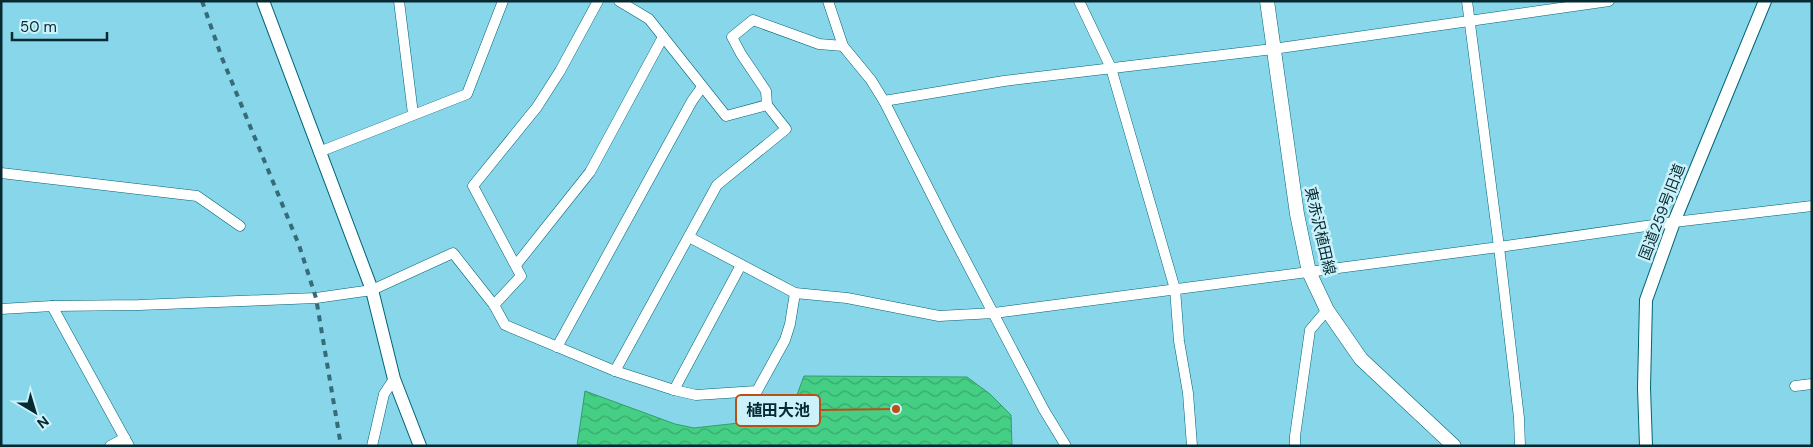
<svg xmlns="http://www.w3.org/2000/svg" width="1813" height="447" font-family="'DM Sans','Noto Sans JP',sans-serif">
<defs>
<pattern id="water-waves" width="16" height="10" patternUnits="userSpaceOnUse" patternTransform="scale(1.25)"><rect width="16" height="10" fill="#45cf85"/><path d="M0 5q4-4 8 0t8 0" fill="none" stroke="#38a86d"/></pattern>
</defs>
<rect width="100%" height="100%" fill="#87d6ea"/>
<path fill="url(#water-waves)" stroke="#329e6c" d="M804 376 967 377 990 394 1011 415 1012 446H577L585 391 675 424 694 428 775 419 794 403Z"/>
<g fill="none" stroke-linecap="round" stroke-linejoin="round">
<g stroke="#016476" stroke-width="11">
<g id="minor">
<path d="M399 1 413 114"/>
<path d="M619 1 649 19 726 116 767 105"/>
<path d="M828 1 843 46 871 80 884 101 949 229 1044 410 1066 446"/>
<path d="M1079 1 1111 68 1175 289 1179 341 1188 393 1192 446"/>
<path d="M1467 1 1499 247 1519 418 1520 446"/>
<path d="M884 101 1004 81 1273 49 1609 1"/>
<path d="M319 152 467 94 503 1"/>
<path d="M1 173 197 196 240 226"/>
<path d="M689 237 795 293 847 298 939 316 994 313 1499 247 1674 222 1812 206"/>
<path d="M516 265 590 172 663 37"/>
<path d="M494 305 521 276 473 186 537 107 560 71 598 1"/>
<path d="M52 306 129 446"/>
<path d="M1 309 52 306 139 305 316 298 372 290 453 253 494 305 505 325 615 371 674 390 696 395 757 391 785 340 790 324 795 293"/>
<path d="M557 347 692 101 702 87"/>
<path d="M615 371 717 185 786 129 767 105 766 91 741 54 732 37 753 20 819 44 843 46"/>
<path d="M1795 386 1812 384"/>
<path d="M674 390 741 265"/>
<path d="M110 446 125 438"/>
<path d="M372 446 384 394 394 379"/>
<path d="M1295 446V436L1310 330 1327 310"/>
</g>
</g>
<g stroke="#016476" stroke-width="14">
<g id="tertiary">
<path d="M263 1 372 290 394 379 420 446"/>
<path d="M1646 446 1644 388 1646 300 1674 222 1765 1"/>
</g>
</g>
<g stroke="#016476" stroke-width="15">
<path id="secondary" d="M1267 1 1297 214 1309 272 1327 310 1361 359 1454 446"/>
</g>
<use href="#minor" stroke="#fff" stroke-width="10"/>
<use href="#tertiary" stroke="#fff" stroke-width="12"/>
<use href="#secondary" stroke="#fff" stroke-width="14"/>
<path stroke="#386b78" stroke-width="4" stroke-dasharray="6 6" stroke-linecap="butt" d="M202 1 222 58 299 245 316 298 341 446"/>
</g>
<g text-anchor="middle" stroke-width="5" stroke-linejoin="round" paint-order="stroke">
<g font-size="15" fill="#072a32" stroke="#cbf1fa">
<text transform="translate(1662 212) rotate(-69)" y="5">国道259号旧道</text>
<text transform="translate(1320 231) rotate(77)" y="5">東赤沢植田線</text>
</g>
</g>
<path fill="none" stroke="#bb5014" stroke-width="2" d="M896 409L820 410"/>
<circle fill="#bb5014" stroke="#cbf1fa" stroke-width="2" cx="896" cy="409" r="5"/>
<rect fill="#cbf1fa" stroke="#bb5014" stroke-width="2" x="736" y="395" width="84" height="31" rx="5"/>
<g font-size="16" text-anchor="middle" font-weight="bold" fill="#072a32">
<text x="778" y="416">植田大池</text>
</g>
<rect width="1813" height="447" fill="none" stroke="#072a32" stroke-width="5"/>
<g transform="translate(35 412) rotate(142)" stroke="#cbf1fa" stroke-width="4" paint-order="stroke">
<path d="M0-4L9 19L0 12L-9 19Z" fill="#072a32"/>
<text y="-8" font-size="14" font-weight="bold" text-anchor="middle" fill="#072a32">N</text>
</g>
<path d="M12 32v8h95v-8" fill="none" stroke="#072a32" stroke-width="2.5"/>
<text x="20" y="32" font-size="15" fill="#072a32" stroke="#cbf1fa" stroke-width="4" paint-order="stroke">50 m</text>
</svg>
